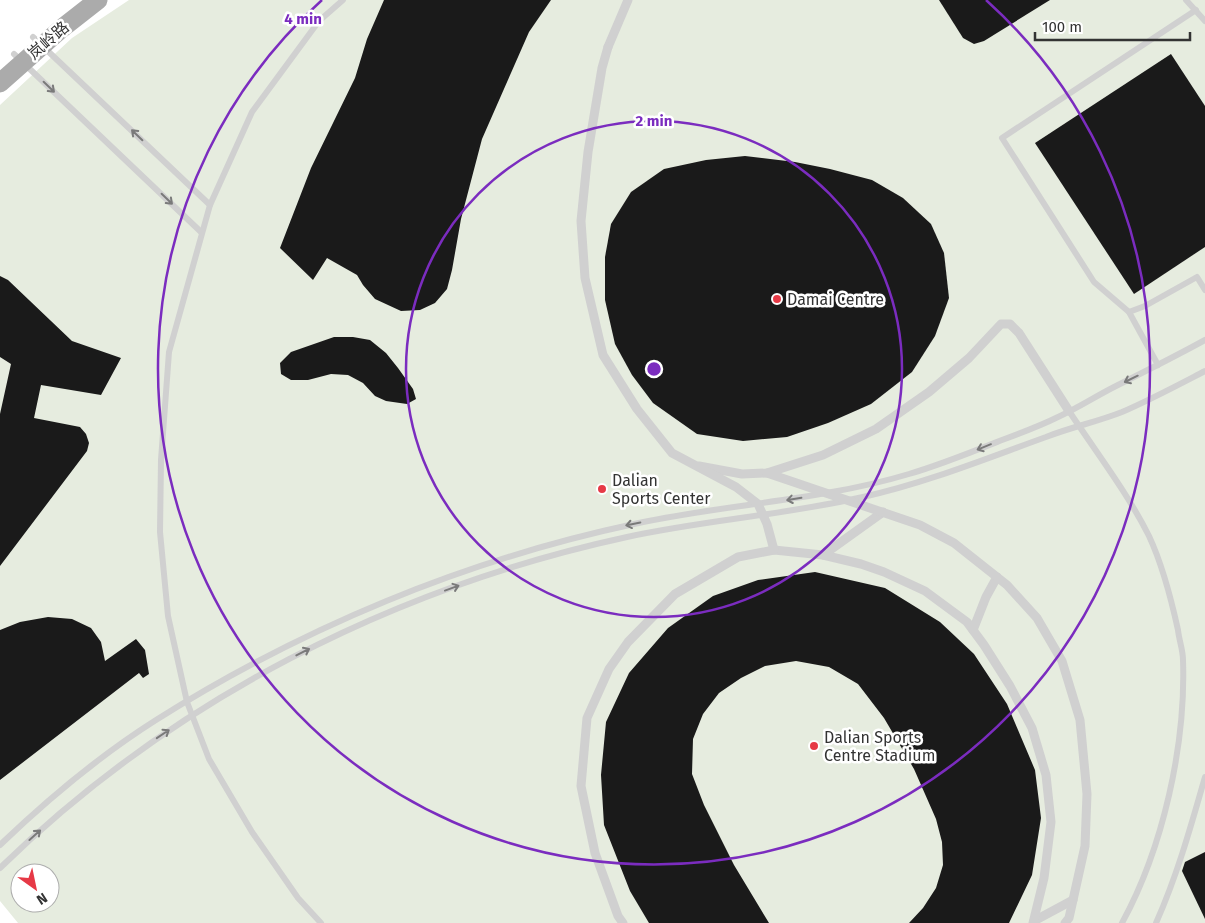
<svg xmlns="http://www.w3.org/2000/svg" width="1205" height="923" font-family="'Fira Sans','Noto Sans SC',sans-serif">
<rect width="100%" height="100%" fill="#fff"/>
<path fill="#e6ecdf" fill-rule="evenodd" d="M129 0H1205V923H18L0 901V105L72 38ZM20 873H50V903H20Z"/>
<g fill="#1a1a1a">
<path d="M384 0H551L529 32 482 139 461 219 452 270 447 289 435 303 420 310 401 311 375 299 363 285 357 275 327 258 313 280 280 248 311 168 355 78 367 39Z"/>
<path d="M939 0H1050L984 41 974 44 963 38Z"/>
<path d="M1171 54 1205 106V247L1134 294 1035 143Z"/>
<path d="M745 156 795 162 830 169 872 180 903 198 931 224 944 253 949 298 935 336 912 372 871 404 828 423 787 437 743 441 697 434 653 403 632 375 615 344 605 300V257L611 224 631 192 664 169 706 160Z"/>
<path d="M0 276 8 280 72 341 121 358 101 395 41 385 34 418 80 427 86 434 89 443 87 451 0 566V414L11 364 0 357Z"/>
<path d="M334 337H353L370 340 386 353 398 368 413 389 416 399 407 404 386 401 375 396 363 383 348 375 331 374 308 380H291L281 374 280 363 291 352Z"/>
<path d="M815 572 885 588 940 622 974 654 1007 704 1035 770 1041 818 1032 875 1009 923H909L923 908 936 888 943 865 942 842 936 819 914 769 884 718 858 684 829 667 796 661 765 666 741 678 719 693 703 714 693 739 692 774 704 805 734 865 769 923H649L630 891 604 825 601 775 606 722 629 673 668 628 713 596 758 580Z"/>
<path d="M48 617 72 619 91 628 101 642 105 661 136 639 145 650 149 674 143 678 139 673 0 780V630L20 622Z"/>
<path d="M1205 852V919L1182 871 1185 862Z"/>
</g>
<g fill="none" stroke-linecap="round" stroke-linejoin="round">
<g stroke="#d0d0d0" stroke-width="6">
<path d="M1186 0 1205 21"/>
<path d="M33 37 210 205"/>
<path d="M14 54 201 232"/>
<path d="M1129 312 1145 306 1197 277 1205 290"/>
<path d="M1158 365 1129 312 1094 282 1002 138 1196 10"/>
<path d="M1069 411C1096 452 1127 492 1149 536 1163 566 1171 598 1178 630 1179 640 1183 650 1183 660 1186 745 1163 848 1122 923"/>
<path d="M0 845C48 799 99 756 156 720 302 628 465 560 634 524 725 504 819 501 909 474 940 465 972 452 1002 440 1021 433 1040 426 1058 417 1078 408 1096 396 1116 386 1146 371 1176 356 1205 340"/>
<path d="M0 868C172 700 392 588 627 537 705 520 785 515 863 497 926 483 985 459 1046 437 1071 427 1097 422 1122 412 1150 400 1178 385 1205 371"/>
<path d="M321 923 298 898 252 832 209 759 187 702 168 616 160 532 161 460 169 352 210 205 252 112 319 21 343 0"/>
<path d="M1156 923C1177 876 1191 826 1205 777"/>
</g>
<g stroke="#d0d0d0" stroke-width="9">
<path d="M608 47 628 0"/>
<path d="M699 466 742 474 767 473 823 455 876 429 929 392 969 358 1001 324H1010L1019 333 1069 411"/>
<path d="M823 555 883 512"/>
<path d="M973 630 986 597 997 577"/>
<path d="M1034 921 1073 900"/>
<path d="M623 923 618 916 595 853 581 786 587 718 609 669 628 642 675 594 738 557 774 550 823 555 861 564 884 572 925 591 967 622 984 645 1010 686 1032 728 1046 775 1051 822 1044 878 1033 923"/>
</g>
<path stroke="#ababab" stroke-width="19" d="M0 83 61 29 98 0"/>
<g stroke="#d0d0d0" stroke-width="9">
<path d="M608 47 602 68 588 152 581 221 585 278 603 355 637 409 672 453 736 487 758 504 767 524 774 550"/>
<path d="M767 473 920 525 954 543 1007 585 1037 618 1062 661 1080 720 1087 794 1085 846 1069 918 1065 923"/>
</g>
</g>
<defs><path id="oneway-shaft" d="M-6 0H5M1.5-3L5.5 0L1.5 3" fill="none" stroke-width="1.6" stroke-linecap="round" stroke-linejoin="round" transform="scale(1.25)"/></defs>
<g stroke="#7a7a7a">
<use href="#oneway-shaft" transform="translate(49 87) rotate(44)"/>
<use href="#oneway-shaft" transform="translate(137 135) rotate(-136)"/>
<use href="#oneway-shaft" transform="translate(167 199) rotate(44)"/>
<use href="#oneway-shaft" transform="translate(1131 379) rotate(154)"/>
<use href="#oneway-shaft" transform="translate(984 447) rotate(158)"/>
<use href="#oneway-shaft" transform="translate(794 499) rotate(171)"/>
<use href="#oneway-shaft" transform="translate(633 524) rotate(168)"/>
<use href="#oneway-shaft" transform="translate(452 588) rotate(-20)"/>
<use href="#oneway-shaft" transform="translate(303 652) rotate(-27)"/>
<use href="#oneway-shaft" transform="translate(163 734) rotate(-34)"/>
<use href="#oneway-shaft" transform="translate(35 835) rotate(-42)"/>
</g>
<g fill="none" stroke="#7b2cbf" stroke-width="2.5">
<circle cx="654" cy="369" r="248"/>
<path d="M986 0A496 496 0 1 1 322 0"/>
</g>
<g fill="#e63946" stroke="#fff" stroke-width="2">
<circle cx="777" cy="299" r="5"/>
<circle cx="602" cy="489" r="5"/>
<circle cx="814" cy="746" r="5"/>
</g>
<g text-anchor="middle" stroke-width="5" stroke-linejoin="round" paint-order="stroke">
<g font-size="16" fill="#333" stroke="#fff">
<text transform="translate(48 40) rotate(-41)" y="6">岚岭路</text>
</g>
<g font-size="16" fill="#333" stroke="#fff" text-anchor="start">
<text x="787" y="305">Damai Centre</text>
<text x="612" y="486">Dalian<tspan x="612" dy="18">Sports Center</tspan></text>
<text x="824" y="743">Dalian Sports<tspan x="824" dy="18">Centre Stadium</tspan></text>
</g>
</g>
<circle cx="654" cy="369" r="8" fill="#7b2cbf" stroke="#fff" stroke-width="2.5"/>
<g font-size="15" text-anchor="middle" font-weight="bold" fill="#7b2cbf" stroke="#fff" stroke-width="5" stroke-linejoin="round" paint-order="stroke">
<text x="303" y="24">4 min</text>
<text x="654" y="126">2 min</text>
</g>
<g transform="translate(35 888) rotate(147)"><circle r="24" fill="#ffffff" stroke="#adadad"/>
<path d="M0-4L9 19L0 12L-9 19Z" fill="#e63946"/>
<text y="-8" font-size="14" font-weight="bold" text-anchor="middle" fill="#333333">N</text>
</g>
<path d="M1035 32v8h155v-8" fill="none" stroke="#333333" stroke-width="2.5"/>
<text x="1042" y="32" font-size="15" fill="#333333" stroke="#ffffff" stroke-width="4" paint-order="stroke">100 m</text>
</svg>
